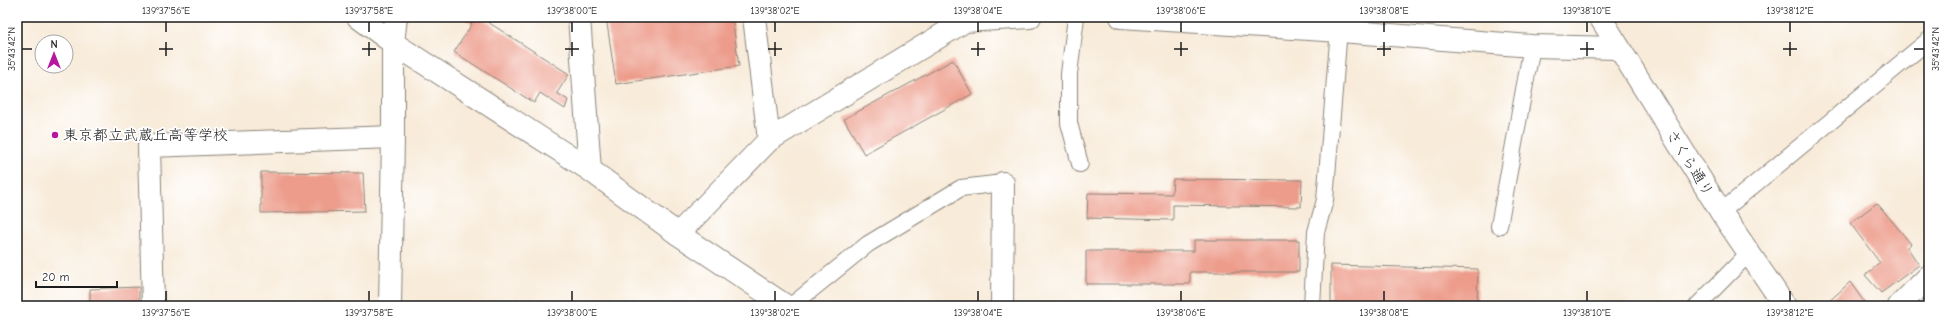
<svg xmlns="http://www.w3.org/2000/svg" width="1946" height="323" font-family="'Comic Neue','Klee One',sans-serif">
<rect width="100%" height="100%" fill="#fff"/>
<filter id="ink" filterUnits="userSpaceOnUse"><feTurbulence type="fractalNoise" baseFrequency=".025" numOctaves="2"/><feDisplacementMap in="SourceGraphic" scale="8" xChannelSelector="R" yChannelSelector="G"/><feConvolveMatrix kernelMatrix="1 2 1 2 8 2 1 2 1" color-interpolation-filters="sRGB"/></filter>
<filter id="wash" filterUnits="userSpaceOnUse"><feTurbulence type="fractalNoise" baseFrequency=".012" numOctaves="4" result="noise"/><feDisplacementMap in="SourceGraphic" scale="16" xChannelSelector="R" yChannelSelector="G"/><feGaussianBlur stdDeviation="0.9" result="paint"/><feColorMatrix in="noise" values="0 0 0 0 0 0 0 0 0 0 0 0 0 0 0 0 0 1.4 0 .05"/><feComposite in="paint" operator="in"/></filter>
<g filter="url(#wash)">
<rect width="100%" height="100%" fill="#f8ebd9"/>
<g id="blocks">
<g fill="#ed9c8b">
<path d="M462 17H480L569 74 557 93 568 100 565 109 540 93 534 103 454 52 472 24Z"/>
<path d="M606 17H625L626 23 668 17H732L739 66 616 84Z"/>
<path d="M953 60 972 94 864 154 844 119Z"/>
<path d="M261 172 363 173 365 211 261 213Z"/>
<path d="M1173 179 1302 180 1301 207 1173 205V220L1087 218 1088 193 1172 194Z"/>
<path d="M1877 203 1911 244 1907 247 1919 265 1881 293 1865 275 1880 263 1850 223Z"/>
<path d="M1194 240H1299V272H1190V284H1086V251H1194Z"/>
<path d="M1331 265 1478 269 1477 305 1390 306V304L1331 303Z"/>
<path d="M1850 282 1867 306H1824Z"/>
<path d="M139 287V306H90V289Z"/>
</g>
</g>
</g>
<g filter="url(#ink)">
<use href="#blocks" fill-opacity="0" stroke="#8a847a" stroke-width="1"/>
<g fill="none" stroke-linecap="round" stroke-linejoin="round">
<g stroke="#8a847a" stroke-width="18">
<g id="lane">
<path d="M1076 17 1069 74V123L1080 164"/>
<path d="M1721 212 1929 40"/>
<path d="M1499 226 1532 46"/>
<path d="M791 306 868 244 961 188 1003 183"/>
<path d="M1312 306 1316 232 1325 200 1340 17"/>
<path d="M1697 306 1749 253"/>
</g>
</g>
<g stroke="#8a847a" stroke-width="24">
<g id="street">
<path d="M358 17 393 43 590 170 678 234 786 306"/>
<path d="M579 17 590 170"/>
<path d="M754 17 769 140"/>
<path d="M1121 17 1340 31 1532 46 1619 48"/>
<path d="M1600 17 1721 212 1785 306"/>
<path d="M678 234 769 140 965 21 1030 17"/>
<path d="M153 306 149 146 393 137"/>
<path d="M390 306 393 137V43L396 17"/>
<path d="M1002 306 1003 183"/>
<path d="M1899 306 1929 276"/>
</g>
</g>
<use href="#lane" stroke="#fff" stroke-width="16"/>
<use href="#street" stroke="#fff" stroke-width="22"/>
</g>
</g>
<path fill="none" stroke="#1c1c1c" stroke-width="1.5" d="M166 22V32M369 22V32M572 22V32M775 22V32M978 22V32M1181 22V32M1384 22V32M1587 22V32M1790 22V32M166 42V56M369 42V56M572 42V56M775 42V56M978 42V56M1181 42V56M1384 42V56M1587 42V56M1790 42V56M22 49H32M159 49H173M362 49H376M565 49H579M768 49H782M971 49H985M1174 49H1188M1377 49H1391M1580 49H1594M1783 49H1797M1914 49H1924M166 291V301M369 291V301M572 291V301M775 291V301M978 291V301M1181 291V301M1384 291V301M1587 291V301M1790 291V301"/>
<circle fill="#b5179e" stroke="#fff" stroke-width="1.5" cx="55" cy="135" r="4"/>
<g text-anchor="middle" stroke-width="3.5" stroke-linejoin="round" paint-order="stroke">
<g font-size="15" fill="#1c1c1c" stroke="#fff" text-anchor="start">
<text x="63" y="140">東京都立武蔵丘高等学校</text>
</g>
<g font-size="15" fill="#1c1c1c" stroke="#fff">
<text transform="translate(1690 163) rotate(58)" y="5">さくら通り</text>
</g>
</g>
<rect width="1946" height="323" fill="none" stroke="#fff" stroke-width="44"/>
<g transform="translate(54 54)"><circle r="19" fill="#ffffff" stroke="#a4a4a4"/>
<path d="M0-3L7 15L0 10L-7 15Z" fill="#b5179e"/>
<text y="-6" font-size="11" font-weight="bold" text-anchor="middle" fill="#1c1c1c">N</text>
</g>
<path d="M36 281v6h81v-6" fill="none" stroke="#1c1c1c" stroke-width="2"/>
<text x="42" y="281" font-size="12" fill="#1c1c1c" stroke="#ffffff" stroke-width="3" paint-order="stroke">20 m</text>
<rect x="22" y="22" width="1902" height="279" fill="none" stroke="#1c1c1c" stroke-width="1.5"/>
<g font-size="10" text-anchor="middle" fill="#1c1c1c">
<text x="166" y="14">139°37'56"E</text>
<text x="369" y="14">139°37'58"E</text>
<text x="572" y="14">139°38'00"E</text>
<text x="775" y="14">139°38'02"E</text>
<text x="978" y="14">139°38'04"E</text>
<text x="1181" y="14">139°38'06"E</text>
<text x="1384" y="14">139°38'08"E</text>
<text x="1587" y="14">139°38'10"E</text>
<text x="1790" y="14">139°38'12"E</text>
<text transform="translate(11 49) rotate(-90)" y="4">35°43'42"N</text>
<text transform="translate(1935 49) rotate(-90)" y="4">35°43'42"N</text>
<text x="166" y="316">139°37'56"E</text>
<text x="369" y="316">139°37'58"E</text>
<text x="572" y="316">139°38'00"E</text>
<text x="775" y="316">139°38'02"E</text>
<text x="978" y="316">139°38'04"E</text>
<text x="1181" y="316">139°38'06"E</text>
<text x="1384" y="316">139°38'08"E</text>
<text x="1587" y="316">139°38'10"E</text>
<text x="1790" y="316">139°38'12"E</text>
</g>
</svg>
